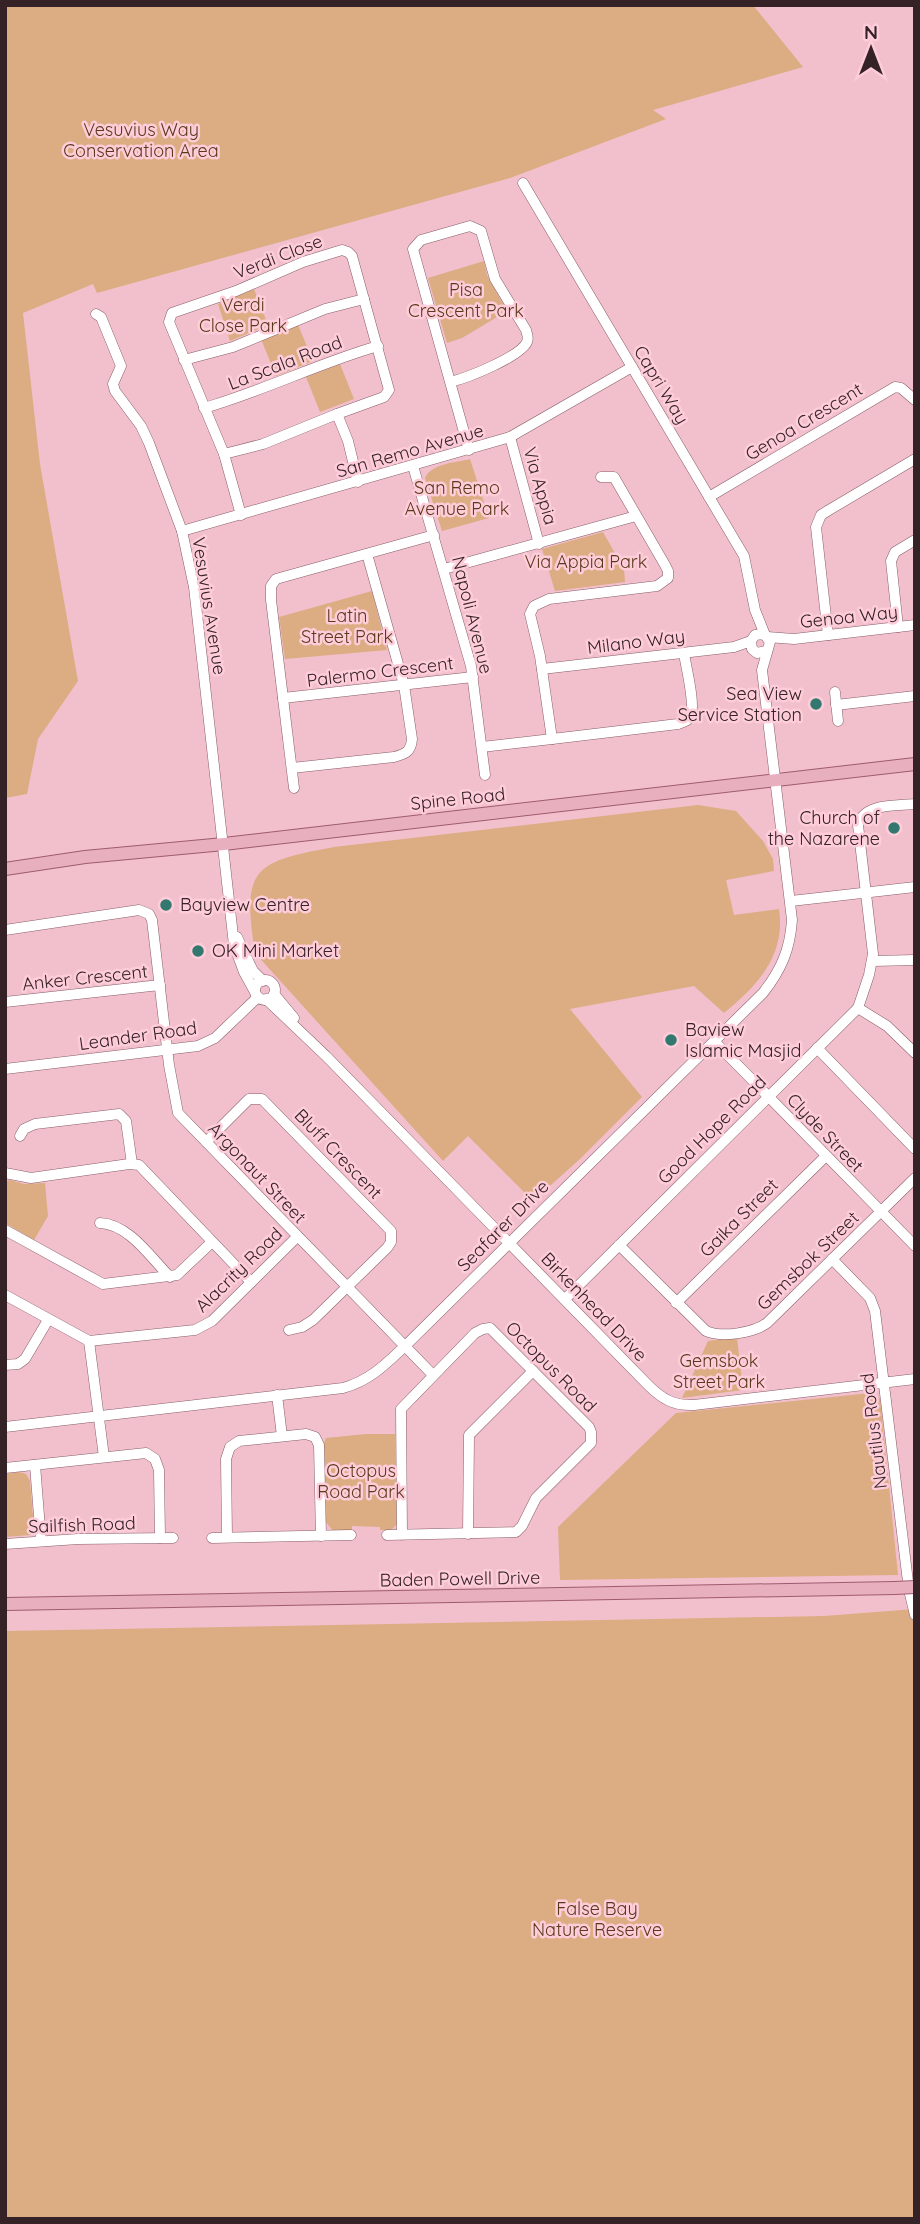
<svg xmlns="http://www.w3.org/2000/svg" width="920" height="2224" font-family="Quicksand,sans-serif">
<rect width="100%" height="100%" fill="#f1c0cc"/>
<g fill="#dcac82">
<path d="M5 5H753L803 67 653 110 666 119 510 178 97 293 93 284 23 313 40 464 78 681 38 739 27 794 5 798Z"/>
<path d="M484 261 487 275 507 311 462 338 447 343 428 278Z"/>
<path d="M254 289 268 325 230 341 218 304Z"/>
<path d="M298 325 313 361 276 376 261 339Z"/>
<path d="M340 364 354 399 320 412 306 377Z"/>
<path d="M470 459 489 518 442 531 425 478C432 463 455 463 470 459Z"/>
<path d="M603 532 624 569 625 582 555 591 542 549Z"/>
<path d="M372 591 387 650 285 659 279 617Z"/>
<path d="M698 805 736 811 763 841 773 859 774 871 726 880 734 915 779 909C786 956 757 986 724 1013L694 986 570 1009 642 1097 580 1159 533 1201 468 1136 443 1161 255 953C242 869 252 862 334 847Z"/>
<path d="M10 1180 24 1184 45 1183 48 1216 34 1240 5 1223V1182Z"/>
<path d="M737 1337 743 1390 682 1398 708 1341Z"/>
<path d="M871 1393 880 1398 898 1575 560 1580 558 1527 676 1413Z"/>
<path d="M366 1434H395L397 1524 391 1530H380V1527L352 1526V1530L333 1531 326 1522 324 1443 326 1438Z"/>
<path d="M19 1472 26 1474 30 1481 34 1529 30 1535 5 1537V1474Z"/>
<path d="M915 1609V2219H5V1631L824 1616Z"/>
</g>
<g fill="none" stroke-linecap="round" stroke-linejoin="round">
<g stroke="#895e69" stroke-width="11">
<g id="minor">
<path d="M523 183 744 556 755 610 765 635"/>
<path d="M96 314 101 317 121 366 113 384 115 391 141 426 149 443 182 531 194 587 234 945 244 972 255 992"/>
<path d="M184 360 233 347 325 309 364 299"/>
<path d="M450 382C467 378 520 357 527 342 529 337 527 335 526 330L495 279 481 231 470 226 421 240 413 249 469 450"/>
<path d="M204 408C263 391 319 363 378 346"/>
<path d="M510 437 539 544"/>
<path d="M224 454 263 444 337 414 348 441 358 482"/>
<path d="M413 466 471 666 485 775"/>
<path d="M601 477H614L665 565 668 571V578L657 586 549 599 534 606 530 614 540 656 552 739 678 724C683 722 689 721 691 715 695 701 686 668 684 653"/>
<path d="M709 497 895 387 901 388 915 400"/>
<path d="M241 515 224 454 169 322 172 313 236 291 303 262 342 250 348 252 352 256 389 390 384 397 337 414"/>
<path d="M182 531 510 437 632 367"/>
<path d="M434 535 276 579 271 586V600L283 698 473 677"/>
<path d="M444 569 636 516"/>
<path d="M898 627 891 561 895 552 915 540"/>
<path d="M828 635 816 527 821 515 829 510 915 459"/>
<path d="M767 637 794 639 915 625"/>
<path d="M542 669 734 647 751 641"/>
<path d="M835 692 838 721"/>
<path d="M283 698 294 788"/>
<path d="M836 705 915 696"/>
<path d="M482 747 552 739"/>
<path d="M292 768 394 757C405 754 411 752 412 739L404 685 367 554"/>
<path d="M791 901 915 887"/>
<path d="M5 930 139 910 149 914 152 920 169 1065 178 1113 433 1375"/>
<path d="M237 937 253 971 263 981"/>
<path d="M873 961 915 960"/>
<circle cx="265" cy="990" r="10"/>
<path d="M274 994 294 1018"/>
<path d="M266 999 326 1056 648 1385C662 1399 674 1406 694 1405L915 1379"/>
<path d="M5 1002 160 985"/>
<path d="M858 1008 887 1026 915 1053"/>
<path d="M714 1041 915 1246"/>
<path d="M817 1048 915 1149"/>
<path d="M5 1069 198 1046 215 1038 258 997"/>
<path d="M20 1136 24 1129 35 1124 119 1114 126 1121 132 1164"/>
<path d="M206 1142 249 1099H262L391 1231V1242L387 1248 313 1320 302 1327 289 1330"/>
<path d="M5 1173 31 1178 129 1164 139 1165 251 1282"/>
<path d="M100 1223C129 1224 151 1258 170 1277"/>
<path d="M5 1230 103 1284 177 1275 212 1242"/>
<path d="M619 1245 706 1331C722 1338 753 1333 767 1323L915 1178"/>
<path d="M832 1259 870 1298 875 1311 909 1590 915 1615"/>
<path d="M5 1295 89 1341 195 1330 212 1321 297 1237"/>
<path d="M565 1299 858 1008 869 975 873 954 858 825C864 803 895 806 915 804"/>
<path d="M676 1303 826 1156"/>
<path d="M89 1341 104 1457"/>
<path d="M5 1365 18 1364 25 1359 48 1320"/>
<path d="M277 1395 282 1436"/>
<path d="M5 1427 343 1388C369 1381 385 1365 405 1346L763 993C781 970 790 950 792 920L762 670 770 642 764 634 755 635 751 641 752 649 757 653 766 651"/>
<path d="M35 1465 41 1541"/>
<path d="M5 1468 146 1453 155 1459 159 1470 160 1538"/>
<path d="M468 1534 469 1435 533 1371"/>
<path d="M387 1535 516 1532 522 1526 536 1498 591 1443V1432L589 1427 490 1328 483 1329 475 1333 401 1409 402 1535"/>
<path d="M227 1537 226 1459 230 1447 239 1441 306 1434 315 1437 319 1445 321 1536"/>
<path d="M212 1538 351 1535"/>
<path d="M5 1544 78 1539 173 1538"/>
</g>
</g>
<g stroke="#9f5b6e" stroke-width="14">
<g id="major">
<path d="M5 869 85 857 224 844 915 764"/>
<path d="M5 1604 895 1588"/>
</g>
</g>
<use href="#minor" stroke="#fff" stroke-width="10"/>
<use href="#major" stroke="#e8afbf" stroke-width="12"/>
<g stroke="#9f5b6e" stroke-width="14" stroke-linecap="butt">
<path id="major-bridge" d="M895 1588 915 1587"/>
</g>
<use href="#major-bridge" stroke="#e8afbf" stroke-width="12"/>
</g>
<g fill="#33786e" stroke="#fecdd9" stroke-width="2.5">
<circle cx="816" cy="704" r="7"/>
<circle cx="894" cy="828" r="7"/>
<circle cx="166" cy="905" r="7"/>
<circle cx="198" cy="951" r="7"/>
<circle cx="671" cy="1040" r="7"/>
</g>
<g text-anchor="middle" stroke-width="5" stroke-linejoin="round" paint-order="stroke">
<g font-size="18" fill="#59391b" stroke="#fecdd9">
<text x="141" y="136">Vesuvius Way<tspan x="141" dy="21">Conservation Area</tspan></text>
<text x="466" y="296">Pisa<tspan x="466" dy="21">Crescent Park</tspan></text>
<text x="243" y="311">Verdi<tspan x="243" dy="21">Close Park</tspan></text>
<text x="457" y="494">San Remo<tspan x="457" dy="21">Avenue Park</tspan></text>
<text x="586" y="568">Via Appia Park</text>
<text x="347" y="622">Latin<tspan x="347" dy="21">Street Park</tspan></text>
<text x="719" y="1367">Gemsbok<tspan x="719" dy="21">Street Park</tspan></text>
<text x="361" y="1477">Octopus<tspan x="361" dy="21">Road Park</tspan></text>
<text x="597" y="1915">False Bay<tspan x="597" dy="21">Nature Reserve</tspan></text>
</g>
<g font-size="18" fill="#342226" stroke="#fecdd9">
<text transform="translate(278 257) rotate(-21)" y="6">Verdi Close</text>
<text transform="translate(285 363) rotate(-21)" y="6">La Scala Road</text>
<text transform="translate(661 385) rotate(59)" y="6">Capri Way</text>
<text transform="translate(804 422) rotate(-31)" y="6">Genoa Crescent</text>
<text transform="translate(410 451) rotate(-16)" y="6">San Remo Avenue</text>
<text transform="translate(540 486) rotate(74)" y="6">Via Appia</text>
<text transform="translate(209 606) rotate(81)" y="6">Vesuvius Avenue</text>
<text transform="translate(472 615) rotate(76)" y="6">Napoli Avenue</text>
<text transform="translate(849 617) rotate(-6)" y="6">Genoa Way</text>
<text transform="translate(636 642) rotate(-7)" y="6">Milano Way</text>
<text transform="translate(380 672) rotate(-7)" y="6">Palermo Crescent</text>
<text transform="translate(458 799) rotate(-6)" y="6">Spine Road</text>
<text transform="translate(85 978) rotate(-6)" y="6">Anker Crescent</text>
<text transform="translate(138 1036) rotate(-8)" y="6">Leander Road</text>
<text transform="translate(712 1130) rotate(-45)" y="6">Good Hope Road</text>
<text transform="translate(825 1133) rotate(46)" y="6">Clyde Street</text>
<text transform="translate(338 1154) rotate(46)" y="6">Bluff Crescent</text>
<text transform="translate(257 1173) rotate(46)" y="6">Argonaut Street</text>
<text transform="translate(739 1218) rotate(-45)" y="6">Gaika Street</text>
<text transform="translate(503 1226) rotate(-45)" y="6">Seafarer Drive</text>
<text transform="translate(808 1261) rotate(-44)" y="6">Gemsbok Street</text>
<text transform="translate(239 1270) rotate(-44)" y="6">Alacrity Road</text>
<text transform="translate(594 1307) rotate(46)" y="6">Birkenhead Drive</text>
<text transform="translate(551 1367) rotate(45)" y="6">Octopus Road</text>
<text transform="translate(874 1431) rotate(-97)" y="6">Nautilus Road</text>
<text transform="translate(82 1525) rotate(-2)" y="6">Sailfish Road</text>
<text transform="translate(460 1579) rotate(-1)" y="6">Baden Powell Drive</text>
</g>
<g font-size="18" fill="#342226" stroke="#fecdd9" text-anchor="start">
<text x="802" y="700" text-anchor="end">Sea View<tspan x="802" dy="21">Service Station</tspan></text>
<text x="880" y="824" text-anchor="end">Church of<tspan x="880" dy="21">the Nazarene</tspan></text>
<text x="180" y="911">Bayview Centre</text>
<text x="212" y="957">OK Mini Market</text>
<text x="685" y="1036">Baview<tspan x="685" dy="21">Islamic Masjid</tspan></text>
</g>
</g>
<rect width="920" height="2224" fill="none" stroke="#342226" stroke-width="14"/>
<g transform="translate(871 49)" stroke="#fecdd9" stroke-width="5" paint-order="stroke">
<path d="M0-5L12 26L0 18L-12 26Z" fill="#342226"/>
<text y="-10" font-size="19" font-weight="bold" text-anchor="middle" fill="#342226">N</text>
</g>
</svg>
